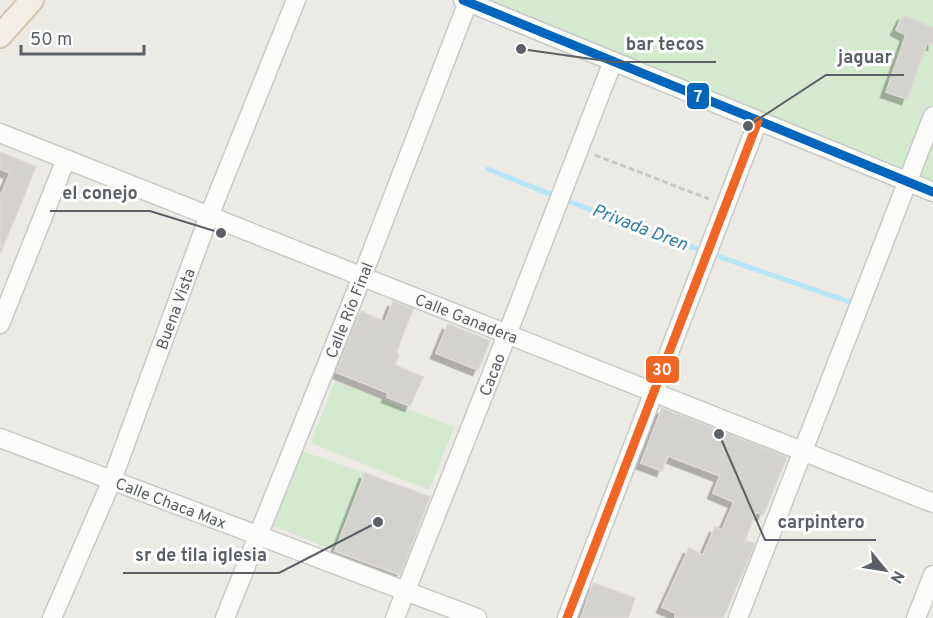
<svg xmlns="http://www.w3.org/2000/svg" width="933" height="618" font-family="Overpass,sans-serif">
<defs>
<filter id="shadow"><feDropShadow dx="-5.5" dy="5.5" stdDeviation="0" flood-color="#0004"/></filter>
</defs>
<rect width="100%" height="100%" fill="#eceae5"/>
<g fill="#d4e9ce">
<path d="M486 0H933V187Z"/>
<path d="M335 381 454 427 429 490 311 443Z"/>
<path d="M299 450 365 473 335 551 271 525Z"/>
</g>
<g fill="none" stroke-linecap="round" stroke-linejoin="round">
<path stroke="#b8e4f7" stroke-width="5" d="M488 169C609 219 732 262 856 304"/>
</g>
<g fill="#d3d2cf" stroke="#dcd8d4" stroke-width="1.5" filter="url(#shadow)">
<path d="M903 15 933 28V45L927 43 907 99 886 92 906 35 896 30Z"/>
<path d="M0 152 36 167 0 254V197L10 173 0 169Z"/>
<path d="M393 301 413 309 396 353 399 355 395 365 423 377 410 406 387 397 388 393 336 372 361 311 385 322Z"/>
<path d="M448 324 490 341 478 370 436 353Z"/>
<path d="M662 408 787 457 763 515 756 512 745 540 755 544 723 618H675L676 613 662 607 689 548 703 555 715 527 722 530 734 502 713 493 720 476 668 456 662 471 641 463Z"/>
<path d="M365 473 430 497 400 575 335 551Z"/>
<path d="M593 583 635 598 628 618H581Z"/>
</g>
<g fill="none" stroke-linecap="round" stroke-linejoin="round">
<g stroke="#c8c9c8" stroke-width="21">
<g id="minor">
<path d="M463 0 933 192"/>
<path id="s1" d="M0 133 933 503"/>
<path d="M0 324 66 159"/>
<path id="s2" d="M0 438 477 618"/>
<path id="s3" d="M52 618 112 480 209 216 296 0"/>
<path id="s4" d="M225 618 362 277 468 2"/>
<path id="s5" d="M395 618C469 433 542 247 613 61"/>
<path d="M567 618 758 121"/>
<path d="M738 618 933 116"/>
<path d="M916 618 933 575"/>
</g>
</g>
<g stroke="#d6c7b1" stroke-width="26">
<path id="major" d="M0 36 32 0"/>
</g>
<path stroke="#c4ccc8" stroke-width="3" stroke-dasharray="6 3" stroke-linecap="butt" d="M595 155 709 199"/>
<use href="#minor" stroke="#fcfcfb" stroke-width="18"/>
<use href="#major" stroke="#f3efe7" stroke-width="22"/>
<g stroke="#fff" stroke-width="14">
<path id="bus-1" d="M463 0 933 192"/>
</g>
<g stroke="#fff" stroke-width="14">
<path id="bus-2" d="M567 618 758 121"/>
</g>
<use href="#bus-1" stroke="#0065bd" stroke-width="9"/>
<use href="#bus-2" stroke="#f26522" stroke-width="9"/>
</g>
<g text-anchor="middle" stroke-width="6" stroke-linejoin="round" paint-order="stroke">
<g font-size="16" fill="#5a6065" stroke="#fff">
<text dy="6" stroke="none"><textPath href="#s3" startOffset="333">Buena Vista</textPath></text>
<text dy="6" stroke="none"><textPath href="#s4" startOffset="332">Calle Río Final</textPath></text>
<text dy="6" stroke="none"><textPath href="#s1" startOffset="502">Calle Ganadera</textPath></text>
<text dy="6" stroke="none"><textPath href="#s5" startOffset="262">Cacao</textPath></text>
<text dy="6" stroke="none"><textPath href="#s2" startOffset="183">Calle Chaca Max</textPath></text>
</g>
<g font-size="18" font-style="italic" fill="#307aa9" stroke="#fff">
<text transform="translate(640 227) rotate(21)" y="6">Privada Dren</text>
</g>
</g>
<path fill="none" stroke="#5a6065" stroke-width="2" d="M521 49L613 62H716M748 126L826 75H904M221 233L150 211H50M719 434L765 540H876M378 522L279 573H123"/>
<g fill="#5a6065" stroke="#fff" stroke-width="2">
<circle cx="521" cy="49" r="6"/>
<circle cx="748" cy="126" r="6"/>
<circle cx="221" cy="233" r="6"/>
<circle cx="719" cy="434" r="6"/>
<circle cx="378" cy="522" r="6"/>
</g>
<g font-size="18" text-anchor="middle" font-weight="bold" fill="#5a6065" stroke="#fff" stroke-width="6" stroke-linejoin="round" paint-order="stroke">
<text x="665" y="50">bar tecos</text>
<text x="865" y="63">jaguar</text>
<text x="100" y="199">el conejo</text>
<text x="821" y="528">carpintero</text>
<text x="201" y="561">sr de tila iglesia</text>
</g>
<g stroke="#fff" stroke-width="2">
<rect x="686" y="82" width="24" height="28" rx="6" fill="#0065bd"/>
<rect x="645" y="355" width="35" height="29" rx="6" fill="#f26522"/>
</g>
<g font-size="16" text-anchor="middle" font-weight="bold" fill="#fff">
<text x="698" y="102">7</text>
<text x="662" y="375">30</text>
</g>
<g transform="translate(885 570) rotate(120)" stroke="#ffffff" stroke-width="4.5" paint-order="stroke">
<path d="M0-4.5L10 22L0 15L-10 22Z" fill="#5a6065"/>
<text y="-9" font-size="16" font-weight="bold" text-anchor="middle" fill="#5a6065">N</text>
</g>
<path d="M21 45v9h123v-9" fill="none" stroke="#5a6065" stroke-width="3"/>
<text x="30" y="45" font-size="18" fill="#5a6065" stroke="#ffffff" stroke-width="4.5" paint-order="stroke">50 m</text>
</svg>
